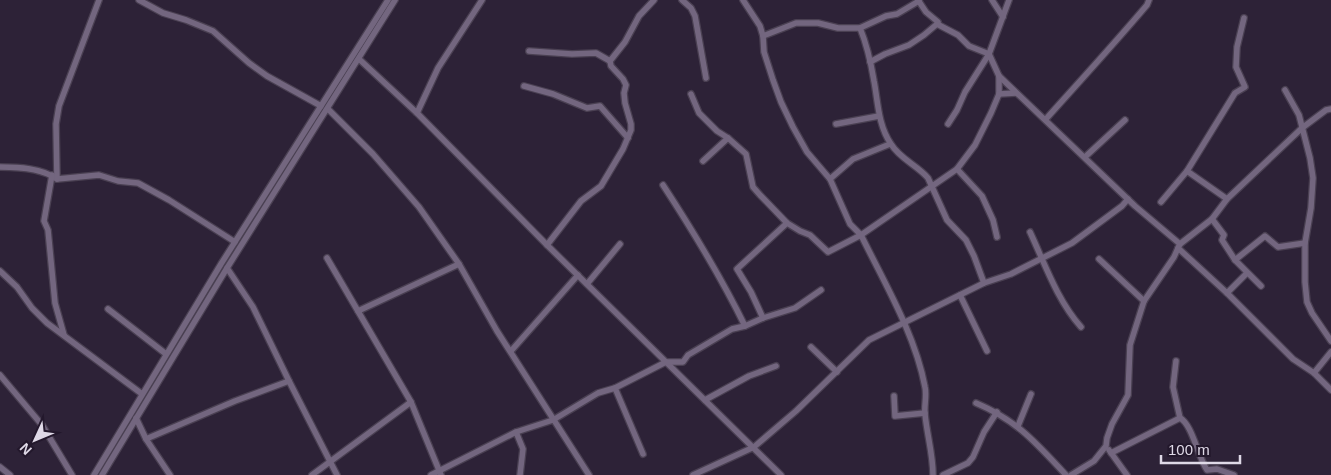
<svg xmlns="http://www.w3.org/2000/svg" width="1331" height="475" font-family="Arial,sans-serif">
<rect width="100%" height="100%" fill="#2d2237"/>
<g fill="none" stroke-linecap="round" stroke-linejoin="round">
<g stroke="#4a4052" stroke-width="8">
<g id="minor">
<path d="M139 0 163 13 186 20 213 31 249 63 267 76 321 106"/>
<path d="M682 0 691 8 695 16 706 78"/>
<path d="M743 0 760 26 763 36 764 52 773 80 781 102 793 127 807 152 830 179 850 224 861 235C885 284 915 334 925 387 927 396 924 405 925 414 927 435 933 454 933 475"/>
<path d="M918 0 926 12 938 22 937 24 958 35 969 46 989 54 999 76 1135 206 1180 244 1178 248 1227 293 1293 359 1314 373 1331 390"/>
<path d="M992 0 1003 17"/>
<path d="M860 28C867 45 871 63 874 81 878 102 878 125 891 144 900 159 917 165 928 178L947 220 966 240 974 256 984 283"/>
<path d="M763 36 796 23H818L838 28H860L886 16 897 14 919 1"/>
<path d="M529 51 572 54 596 53 610 61"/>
<path d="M359 59 417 113 547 245 781 475"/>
<path d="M870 62 885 54 909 45 924 35 937 24"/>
<path d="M524 86 553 94 587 108 600 106 628 138"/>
<path d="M1285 90 1299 115 1310 158 1313 178 1311 208 1305 243V282L1307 302 1312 313 1331 341"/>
<path d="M691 94 699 113 717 131 728 138 746 154 753 187 760 195 787 223 800 231 810 235 828 252 861 235 957 169 975 145 991 113 999 94V76"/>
<path d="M999 94 1016 93"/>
<path d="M328 109 373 154 419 207 459 264 497 331 589 475"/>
<path d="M417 113 438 68 482 0"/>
<path d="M1046 119C1080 81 1114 44 1147 5L1149 0"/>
<path d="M836 124 879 116"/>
<path d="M948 124 957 110 965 92 989 54 1009 0"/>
<path d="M1085 157 1125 120"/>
<path d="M703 161 728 138"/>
<path d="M0 167C18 167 42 168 57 179L99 175 118 181 138 183 169 200 235 242"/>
<path d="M957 169 982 196 993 220 997 237"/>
<path d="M52 175 44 221 48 230 55 303 64 335"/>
<path d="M57 179 56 124 59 106 99 0"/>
<path d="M830 179 853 159 890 144"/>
<path d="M663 185C693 231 721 277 745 326"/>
<path d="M1227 199 1187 171 1235 93 1245 87 1236 67 1237 47 1244 18"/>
<path d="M1161 202 1187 171"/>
<path d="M1212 219 1224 235 1222 240 1235 260 1261 286"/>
<path d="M1030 232C1045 264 1057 300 1081 327"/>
<path d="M1180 244 1212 219 1227 199 1302 128 1326 110 1331 109"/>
<path d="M547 245 581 201 601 186 623 149 631 130V124L625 103 624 93 626 85 623 79 611 66 610 61 625 42 639 16 654 0"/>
<path d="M327 258 411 402 441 475"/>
<path d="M1099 259 1144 301"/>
<path d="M1235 260 1265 236 1278 247 1305 243"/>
<path d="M227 268 253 307 289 381 337 475"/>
<path d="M0 271 17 287 32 308 47 323 142 394"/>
<path d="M587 284 620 244"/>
<path d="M1227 293 1247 273"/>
<path d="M960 295 987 351"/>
<path d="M108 309 166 354"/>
<path d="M358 311 459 264"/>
<path d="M763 318 751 292 737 269 787 223"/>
<path d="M811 347 837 372"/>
<path d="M511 351 578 275"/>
<path d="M1176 361 1173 387 1180 418"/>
<path d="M1314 373 1331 352"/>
<path d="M0 375 42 425 72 475"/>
<path d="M615 388 643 454"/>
<path d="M894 396 895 416 925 413"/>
<path d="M705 400 749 376 776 366"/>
<path d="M976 403C1018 421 1036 443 1066 475"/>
<path d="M136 418 146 439 170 475"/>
<path d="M1018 426 1031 394"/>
<path d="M516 432 523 449 520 475"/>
<path d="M146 439 235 401 289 381"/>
<path d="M1109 450 1127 475"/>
<path d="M1111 453 1180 418C1192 424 1198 457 1207 470L1217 469 1234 475"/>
<path d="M0 467 10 475"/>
<path d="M94 475 221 264 388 0"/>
<path d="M102 475 227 268 395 0"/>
<path d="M312 475 411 402"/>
<path d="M431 475 516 432 553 420 598 393 615 388 666 362H683L688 355 732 329 745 326 763 318 795 308 821 290"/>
<path d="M693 475 754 447 796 411 869 340 984 283 1011 274 1072 243 1122 206 1128 199"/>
<path d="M943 475 968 463 973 457 984 432 997 412"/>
<path d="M1071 475 1094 461 1106 446 1107 438 1112 424 1128 395 1130 345 1144 301 1174 257 1178 248"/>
</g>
</g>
<use href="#minor" stroke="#73667f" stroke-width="5.5"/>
</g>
<g transform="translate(35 440) rotate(226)" stroke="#23182c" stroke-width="4" paint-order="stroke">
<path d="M0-4L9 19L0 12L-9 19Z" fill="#dfd9e7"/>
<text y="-8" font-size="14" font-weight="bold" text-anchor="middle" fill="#dfd9e7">N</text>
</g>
<path d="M1161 455v8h79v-8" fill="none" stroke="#dfd9e7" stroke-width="2.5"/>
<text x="1168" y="455" font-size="15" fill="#dfd9e7" stroke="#23182c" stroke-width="4" paint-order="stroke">100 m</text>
</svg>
